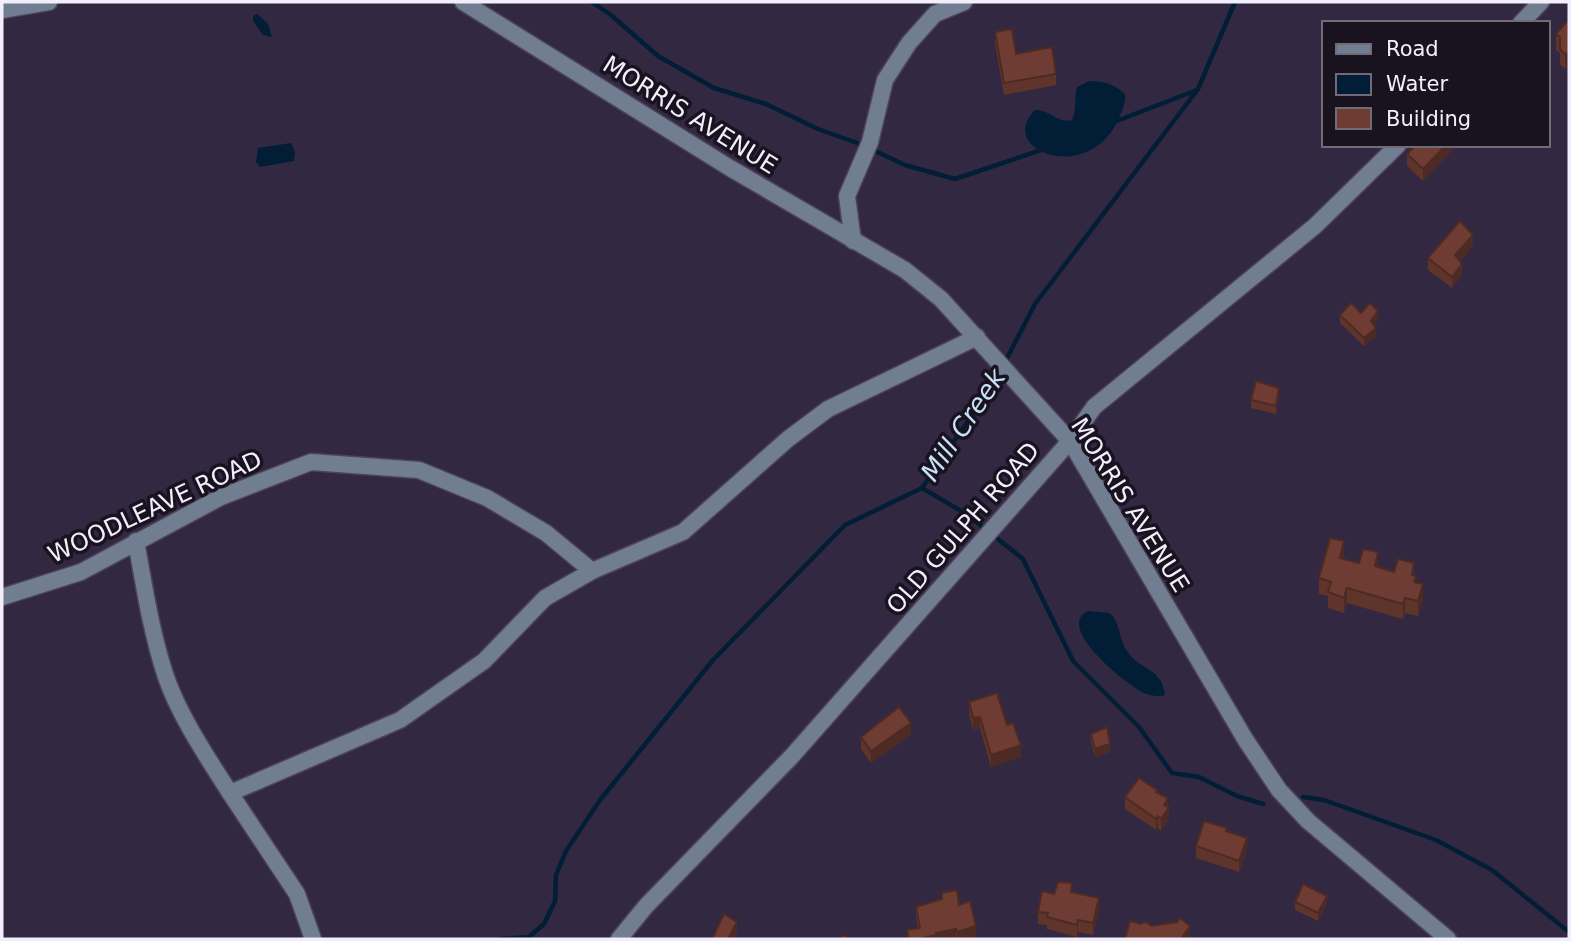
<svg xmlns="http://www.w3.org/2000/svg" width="1571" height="941" font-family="'DejaVu Sans',sans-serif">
<rect width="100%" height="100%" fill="#322842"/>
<g fill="#011e36">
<path d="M257 14 268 24 272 37 263 35 253 21V16Z"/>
<path d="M1089 81C1104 81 1114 84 1125 94 1126 104 1122 111 1118 120 1088 186 995 150 1035 110 1050 109 1057 124 1072 120 1077 109 1074 99 1077 87Z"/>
<path d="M291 143 295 152 294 161 260 167 256 162 258 148Z"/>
<path d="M1088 611 1109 613 1113 616C1120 626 1120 641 1127 651 1140 671 1162 667 1165 695 1160 697 1150 696 1144 693 1127 685 1054 627 1088 611Z"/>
</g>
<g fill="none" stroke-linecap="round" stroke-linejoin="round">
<g stroke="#011e36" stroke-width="4.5">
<path d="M592 2 611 15 658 56 714 88 766 104 818 129 863 145"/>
<path d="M1114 122 1197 90"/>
<path d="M871 149 905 165 955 179 1041 150"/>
<path d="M1005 362 1035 304 1198 89 1235 2"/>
<path d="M922 488 966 514 986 530"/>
<path d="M993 535 1023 559 1073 661 1139 727 1172 773 1199 777 1237 796 1263 804"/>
<path d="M1303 797 1324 800 1436 840 1492 870 1569 932"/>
<path d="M501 939 529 937 544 924 555 901 556 875 566 851 600 800 713 660 845 525 922 488 992 386 1001 369"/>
</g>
<g stroke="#4d445c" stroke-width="19">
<g id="minor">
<path d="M463 2 730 168 905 270 941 299 1070 441 1245 739 1279 790 1308 821 1448 939"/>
<path d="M2 10 49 2"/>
<path d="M1521 23 1541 2"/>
<path d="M853 241 847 196 870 142 885 80 909 43 935 14 964 2"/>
<path d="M136 541C144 585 151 631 165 674 178 714 207 757 230 793"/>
<path d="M2 597 81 572 221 497 311 462 419 470 487 498 546 533 592 571"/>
<path d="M313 939 297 894 230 793 400 720 484 661 545 598 592 571 683 532 788 439 828 409 977 337"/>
<path d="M619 939 646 906 792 756 1070 441 1094 407 1315 226 1398 145"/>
</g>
</g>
<use href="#minor" stroke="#717d90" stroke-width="16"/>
</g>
<g fill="#5f342b">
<path d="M1569 19 1565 69 1560 64V53L1556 50V34Z"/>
<path d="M995 32 1016 54 1056 74V85L1004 95 995 44Z"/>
<path d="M1457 145 1423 181 1407 166V154Z"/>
<path d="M1473 246 1460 261 1462 275 1452 288 1428 270V258Z"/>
<path d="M1361 313 1378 319 1374 325 1376 336 1364 346 1340 323V315Z"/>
<path d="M1279 396 1276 414 1251 408V400Z"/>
<path d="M1344 557V559L1359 563 1414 576 1416 582 1423 599 1418 616 1405 613 1403 619 1347 603 1344 613 1328 608V596L1319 594V578Z"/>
<path d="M969 702 1007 725 1021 757 991 767 980 728 973 730 969 714Z"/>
<path d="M1091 734 1110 752 1095 757 1091 742Z"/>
<path d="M911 735 871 763 861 749V737Z"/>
<path d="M1157 793 1168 807 1169 819 1161 831 1158 828 1156 830 1125 809V797Z"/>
<path d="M1227 832 1247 850 1239 872 1196 858V846Z"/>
<path d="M1072 892 1099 910 1093 935 1078 932 1077 937 1047 929V925L1038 924V912L1054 894Z"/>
<path d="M1295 902 1327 903 1318 921 1295 910Z"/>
<path d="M959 905 976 938 971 939H907V930L918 928 916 918V907Z"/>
</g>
<g fill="#4d2a23">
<path d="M1569 53V68L1565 69V54Z"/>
<path d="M1446 145H1457L1423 181V169Z"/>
<path d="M1473 235V246L1455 267V255Z"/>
<path d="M1462 264V275L1452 288V277Z"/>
<path d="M1378 311V319L1371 329V321Z"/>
<path d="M1376 328V336L1364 346V338Z"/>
<path d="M1279 388V396L1276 414V406Z"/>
<path d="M1344 541V557L1340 573V558Z"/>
<path d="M1378 552V568L1375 566Z"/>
<path d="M1423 584V599L1418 616V601Z"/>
<path d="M1347 588V603L1344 613V598Z"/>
<path d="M1405 598V613L1403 619V604Z"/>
<path d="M980 717V728L973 730V718Z"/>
<path d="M911 723V735L871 763V751Z"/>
<path d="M1110 744V752L1095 757V749Z"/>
<path d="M1021 745V757L991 767V755Z"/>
<path d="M1168 798 1169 819 1161 831V819L1164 805Z"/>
<path d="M1158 816V828L1156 830V819Z"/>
<path d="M1247 838V850L1239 872V861Z"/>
<path d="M1327 896V903L1318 921V913Z"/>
<path d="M1099 898V910L1093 935V923Z"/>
<path d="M1078 920V932L1077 937V925Z"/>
<path d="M737 922V934L734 939H728Z"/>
<path d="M976 926V938L971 939H957V932Z"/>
<path d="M1190 926V937L1189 939H1181Z"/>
<path d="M956 929V939H936V933Z"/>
<path d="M936 935V939H923V938Z"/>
</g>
<g fill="#6e3c32" stroke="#4d2a23" stroke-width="2">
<path d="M1569 19V53L1565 54 1560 49V37L1556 34Z"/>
<path d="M1012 29 1016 54 1052 47 1056 74 1004 83 995 32Z"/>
<path d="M1416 145H1446L1423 169 1407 154Z"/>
<path d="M1460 221 1473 235 1455 255 1462 264 1452 277 1428 258Z"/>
<path d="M1351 303 1361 313 1370 303 1378 311 1371 321 1376 328 1364 338 1340 315Z"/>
<path d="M1256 381 1279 388 1276 406 1251 400Z"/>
<path d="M1330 538 1344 541 1340 558 1359 563 1363 549 1378 552 1375 566 1394 572 1398 559 1414 563 1412 575 1416 576 1414 582 1423 584 1418 601 1405 598 1403 604 1347 588 1344 598 1328 592 1331 582 1319 578Z"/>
<path d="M997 693 1007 725 1013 723 1021 745 991 755 980 717 973 718 969 702Z"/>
<path d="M899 707 911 723 871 751 861 737Z"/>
<path d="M1107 727 1110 744 1095 749 1091 734Z"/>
<path d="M1139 778 1157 790 1156 792 1168 798 1164 805 1169 807 1161 819 1158 816 1156 819 1125 797Z"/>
<path d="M1204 821 1227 828 1226 831 1247 838 1239 861 1196 846Z"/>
<path d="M1058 882 1072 883 1071 892 1099 898 1093 923 1078 920 1077 925 1047 917 1048 913 1038 912 1042 891 1054 894Z"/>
<path d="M1303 884 1327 896 1318 913 1295 902Z"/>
<path d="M957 890 959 905 970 901 976 926 957 932 956 929 936 933V935L923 938V939H909L907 930 920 928 916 907 942 899V893Z"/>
<path d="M724 914 737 922 728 939H712Z"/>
<path d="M1180 918 1190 926 1181 939H1125L1130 921 1141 924 1143 922 1148 923 1151 926 1177 922Z"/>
<path d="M845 935 848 939H839Z"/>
</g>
<g text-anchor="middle" stroke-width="7" stroke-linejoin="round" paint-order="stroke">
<g font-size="24" fill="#f3eefc" stroke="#18131f">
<text transform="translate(690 115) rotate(32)" y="8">MORRIS AVENUE</text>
<text transform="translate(1130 505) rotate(58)" y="8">MORRIS AVENUE</text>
<text transform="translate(155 507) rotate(-25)" y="8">WOODLEAVE ROAD</text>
<text transform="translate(963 528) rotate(-49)" y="8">OLD GULPH ROAD</text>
</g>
<g font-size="26" font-style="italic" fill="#c8e1f8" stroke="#18131f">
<text transform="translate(963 425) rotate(-56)" y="9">Mill Creek</text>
</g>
</g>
<rect width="1571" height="941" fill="none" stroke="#f3eefc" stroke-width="7"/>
<rect x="1322" y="21" width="228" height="126" fill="#18131f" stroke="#706b77" stroke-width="2"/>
<rect x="1336" y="44" width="35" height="10" fill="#717d90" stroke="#706b77" stroke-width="2"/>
<text x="1386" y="56" font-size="21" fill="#f3eefc">Road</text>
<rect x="1336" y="74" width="35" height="21" fill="#011e36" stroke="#706b77" stroke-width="2"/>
<text x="1386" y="91" font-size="21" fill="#f3eefc">Water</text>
<rect x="1336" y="108" width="35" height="21" fill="#6e3c32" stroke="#706b77" stroke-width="2"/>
<text x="1386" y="126" font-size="21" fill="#f3eefc">Building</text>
</svg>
